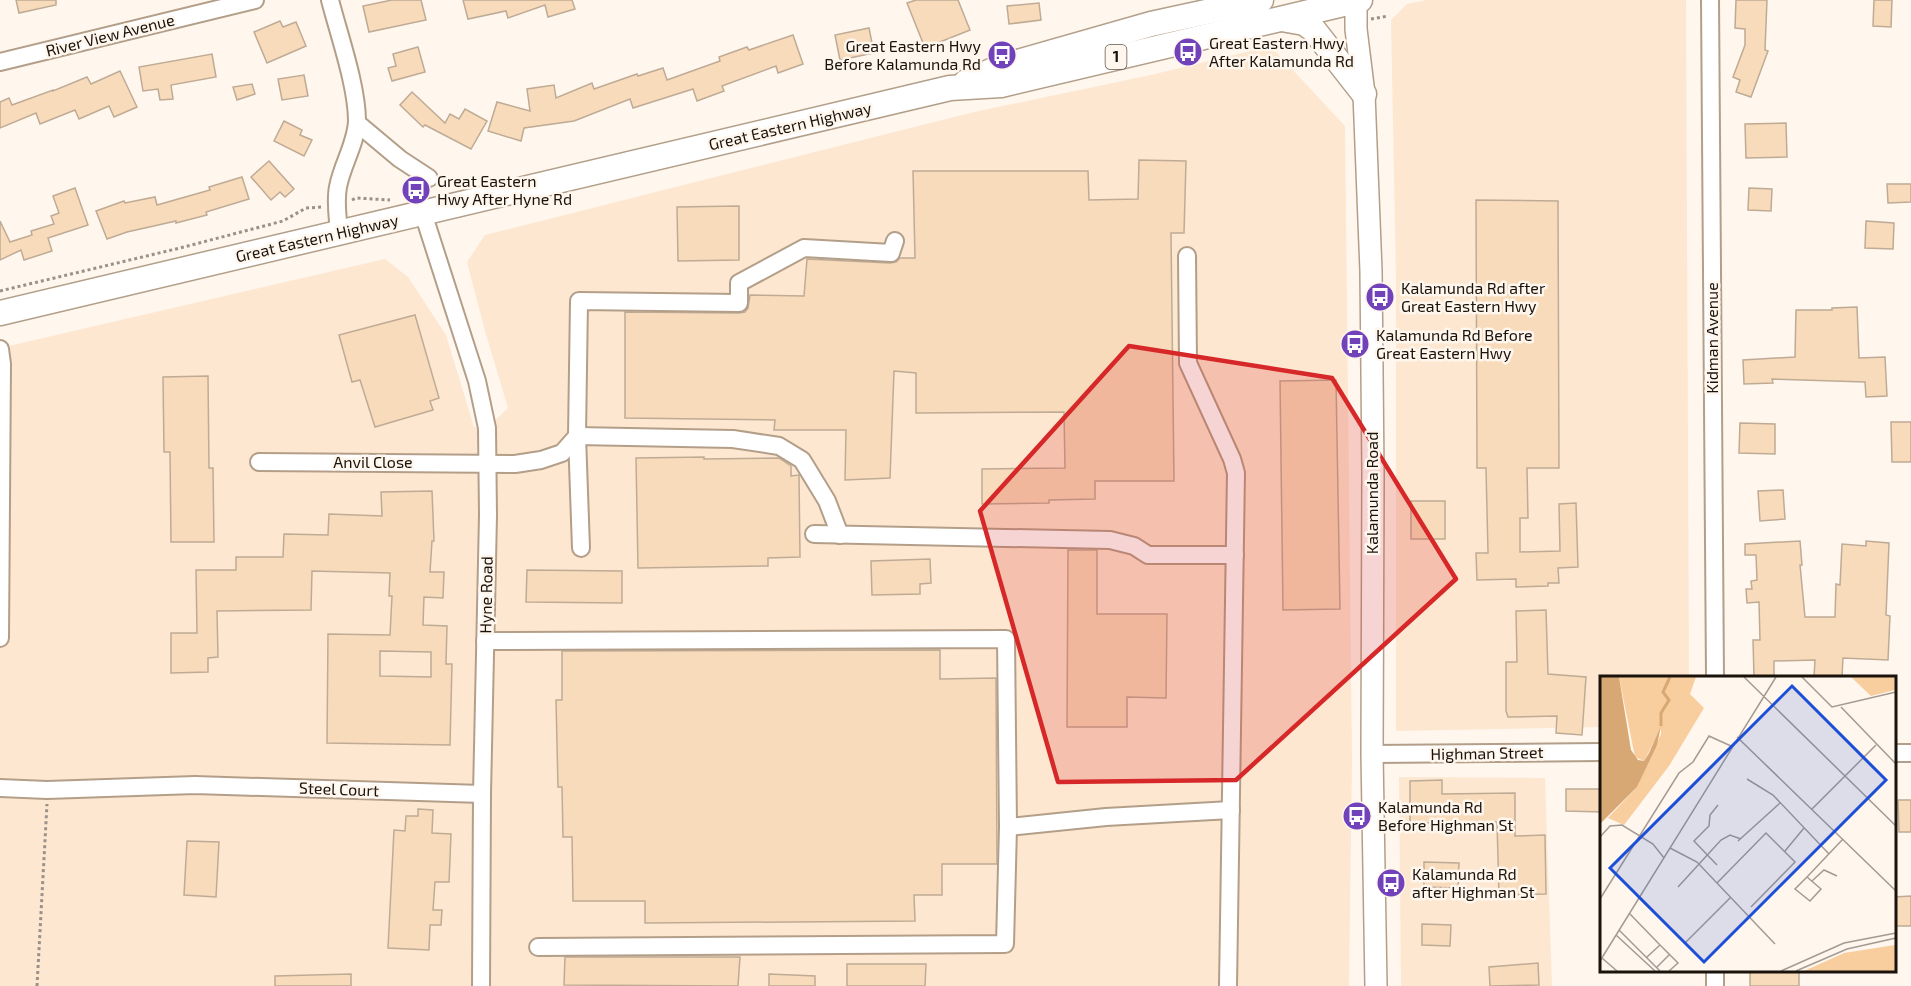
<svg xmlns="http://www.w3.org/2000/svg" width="1911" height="986" font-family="'Exo 2',sans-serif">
<rect width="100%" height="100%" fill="#fff6ed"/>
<g fill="#fde7d0">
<path d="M1427 0H1686L1689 677H1602V727L1396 731V279L1391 20 1407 4Z"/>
<path d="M1263 48 1276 52 1345 126 1352 760 1349 986H0V348L385 259 408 277 446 335 474 427 487 428 508 408 485 331 467 262 485 235 974 112 1151 75Z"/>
<path d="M1399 777 1545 778 1552 986H1401Z"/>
</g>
<g fill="#f8dbbb" stroke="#bfab95" stroke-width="1.5" fill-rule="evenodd">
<path d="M16 0H56V5L19 13Z"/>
<path d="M392 0H421L426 20 369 32 363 6Z"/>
<path d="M463 0H572L575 9 548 17 545 5 508 18 506 11 468 19Z"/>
<path d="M916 0H958L970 30 925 48 907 3Z"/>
<path d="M1736 0H1767L1765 50 1768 51 1751 97 1736 92 1740 80 1733 77 1745 45V29L1735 28Z"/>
<path d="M1874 0H1892L1891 27 1873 26Z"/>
<path d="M1039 3 1041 20 1009 24 1007 6Z"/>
<path d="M280 21 283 27 296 22 306 46 267 63 254 32Z"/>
<path d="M869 28 874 53 840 60 835 35Z"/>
<path d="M793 35 803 64 778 73 776 66 722 86 724 91 697 101 693 89 633 108 630 99 574 121 524 128 521 141 488 131 497 102 530 111 527 89 554 85 556 98 592 83 594 89 637 74 638 76 663 68 667 80 720 61 719 57 747 47 749 50Z"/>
<path d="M418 47 425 72 392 81 388 68 396 66 393 54Z"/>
<path d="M212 54 216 77 171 85 173 99 160 100 158 89 143 91 139 67Z"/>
<path d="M120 71 137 107 114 117 109 106 79 119 75 110 40 124 36 113 0 128V102L9 98 12 105 53 90V91L87 77 91 84Z"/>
<path d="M304 75 308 96 282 100 278 79Z"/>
<path d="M252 84 255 94 237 100 233 87Z"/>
<path d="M412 92 445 123 450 114 459 119 465 109 487 121 471 149 425 125 423 127 400 105Z"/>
<path d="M284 121 302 130 300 135 312 140 304 156 274 141Z"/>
<path d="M1786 123 1787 157 1746 158 1745 124Z"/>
<path d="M1139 160 1186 161 1184 233H1171L1174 481H1095V499L1049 500V503L982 504V469L1065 468 1064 412 916 413V373L894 371 890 478 845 480 846 430H774L775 420 625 418V312L739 313 745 312 748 308 750 295 804 296 807 259 890 263 896 262 900 258H915L913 171H1088L1089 200 1138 199Z"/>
<path d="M269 161 294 189 285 197 280 192 271 200 251 177Z"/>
<path d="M242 177 249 199 206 212 207 215 176 223V221L127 232 107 239 96 211 124 201 125 203 155 197 157 205 210 190 209 187Z"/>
<path d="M1887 184H1911V202L1888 203Z"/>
<path d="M75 188 88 225 48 238 52 251 24 260 21 250 0 260V221L10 242 32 235 31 231 54 224 51 216 59 213 53 196Z"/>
<path d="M1749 188 1772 189 1771 211 1748 210Z"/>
<path d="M1476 200 1558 201 1559 468H1527L1528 518H1520V552L1560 551 1559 504 1576 503 1578 567 1558 568 1559 583H1548V586L1516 587V579L1477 580 1476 553H1488L1486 468H1477Z"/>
<path d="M739 206V260L678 261 677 207Z"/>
<path d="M1866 221 1894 223 1893 249 1865 248Z"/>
<path d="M1857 307 1859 358 1885 357 1887 396 1866 397 1865 382 1772 379 1773 383 1744 384 1743 360 1795 357 1796 310H1832V308Z"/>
<path d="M415 315 439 398 430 401 433 410 375 427 360 380 352 382 339 335Z"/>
<path d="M208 376 209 468H213L214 542H171L170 452H164L163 377Z"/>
<path d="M1336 380 1340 609 1283 610 1280 381Z"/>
<path d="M1891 422H1911V462H1892Z"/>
<path d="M1740 423 1775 424V454L1739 453Z"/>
<path d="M704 457V459L779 458 791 466V476L799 475 800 557 768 558V566L638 568 636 458Z"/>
<path d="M1783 490 1785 519 1760 521 1758 491Z"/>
<path d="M432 491 434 541H432L430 572H444L443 598 424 597 423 625 447 626 446 664H452L450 745 327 743 328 634 390 635 392 596H389L390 573 312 571 311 610 217 611 218 657 208 658V672L171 673V633H197L196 570H236V557H283L284 534 328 535 329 514 382 516 381 492ZM380 651 431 652V677L380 676Z"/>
<rect x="1411" y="501" width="34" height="38"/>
<path d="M1800 541 1802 565H1800L1805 617H1835L1836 584 1840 585 1842 544 1866 546V541L1889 543 1886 615 1890 616 1888 660 1843 658 1842 677H1814L1815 660 1774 661V677H1754L1753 640H1760L1759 602 1747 603 1746 589H1752L1751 581 1757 580 1756 555H1745V544Z"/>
<path d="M1068 550H1097V614H1167L1166 698 1127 697V727H1067Z"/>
<path d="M930 559 931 583 920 584V594L872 595 871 561Z"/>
<path d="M527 570 622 571V603L526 602Z"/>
<path d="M1546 610 1548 674 1586 677 1582 735 1556 733 1557 716 1508 717 1506 711V662H1517L1516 611Z"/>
<path d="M940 650V679L996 678 997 864H942V895H914L915 921 645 923V901H573L572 837H563L562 787H558L556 700H562V651Z"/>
<path d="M1442 780V794L1515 793V836L1545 835 1546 894 1499 895 1497 822 1410 823V781Z"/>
<path d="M1566 789H1602V812L1566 811Z"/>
<path d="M1898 800H1911V832H1899Z"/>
<path d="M418 809 433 810 432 833 451 834 449 882H435L433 910H442L441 925H430L429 950 388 948 394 830 405 831 406 816H418Z"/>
<path d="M187 841 219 842 216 897 184 895Z"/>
<path d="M1424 862 1459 863 1458 888 1424 887Z"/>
<path d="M1911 896V926H1894V897Z"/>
<path d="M1422 924 1451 925 1450 946 1422 945Z"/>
<path d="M565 957H740L738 986 564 985Z"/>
<path d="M1538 963 1539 985 1490 986 1489 967Z"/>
<path d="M847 964H926L925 986H847Z"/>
<rect x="1750" y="969" width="49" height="17"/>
<path d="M351 974V986H275V976Z"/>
<path d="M769 974 815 976V986H769Z"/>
</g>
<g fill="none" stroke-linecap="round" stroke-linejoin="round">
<g stroke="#b39f89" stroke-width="20">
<g id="minor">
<path d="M330 0C339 35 357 86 357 121 356 144 342 165 338 187 335 202 338 218 339 233"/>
<path d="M1710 0 1715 677"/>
<path d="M0 62 255 0"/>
<path d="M357 123 400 159 429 178"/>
<path d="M423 213 477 381 487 428 488 515 482 794 481 986"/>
<path d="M1187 256 1188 363 1232 459 1236 473 1228 986"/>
<path d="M0 349 2 364 0 638"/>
<path d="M259 462 515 464 541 460 562 453 577 436 733 439 779 446 802 460 827 501 840 535"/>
<path d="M814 534 1110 540 1134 546 1148 555H1235"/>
<path d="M581 548 577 436 579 301 739 303V283L804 248 891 253 895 241"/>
<path d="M485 641 1006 639 1008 827 1005 944 538 947"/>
<path d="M1894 753H1911"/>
<path d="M1372 754 1602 752"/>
<path d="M0 788 47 790 195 785 482 794"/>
<path d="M1008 827 1106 817 1231 810"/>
<path d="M1715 986V970"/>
</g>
</g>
<g stroke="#b39f89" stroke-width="24">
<path id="major" d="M1356 0V29L1364 94 1371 271 1373 473 1372 754 1376 986"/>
</g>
<g stroke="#b39f89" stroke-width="27">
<g id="highway">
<path d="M1282 19 1304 23 1314 30 1364 94"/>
<path d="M966 82 1000 67 1151 24 1261 0"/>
<path d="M0 313 950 88 1001 85 1360 0"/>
</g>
</g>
<g stroke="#9a9289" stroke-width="3" stroke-dasharray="3 3" stroke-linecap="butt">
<path d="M1371 19 1388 16"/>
<path d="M352 200 356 198 390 200"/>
<path d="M0 291 180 248 283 221 306 208 323 207"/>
<path d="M37 986 47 804"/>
</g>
<use href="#minor" stroke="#fff" stroke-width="16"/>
<use href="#major" stroke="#fff" stroke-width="21"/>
<use href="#highway" stroke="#fff" stroke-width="24"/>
</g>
<path fill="#d62828" fill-opacity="0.2" stroke="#d62828" stroke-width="4.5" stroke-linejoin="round" d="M1129 346 1332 378 1456 579 1236 780 1058 782 980 511Z"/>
<defs>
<g id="bus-disc" transform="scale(1.5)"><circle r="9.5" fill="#7142b9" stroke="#fff6ed"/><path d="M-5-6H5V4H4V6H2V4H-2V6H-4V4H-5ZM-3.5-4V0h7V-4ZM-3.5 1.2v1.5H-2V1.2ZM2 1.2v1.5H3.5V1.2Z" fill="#fff"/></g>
</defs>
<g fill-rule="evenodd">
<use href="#bus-disc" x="1188" y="52"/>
<use href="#bus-disc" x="1002" y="55"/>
<use href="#bus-disc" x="416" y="190"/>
<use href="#bus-disc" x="1380" y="297"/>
<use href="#bus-disc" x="1355" y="344"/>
<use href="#bus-disc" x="1357" y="816"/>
<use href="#bus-disc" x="1391" y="883"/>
</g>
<g text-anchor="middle" stroke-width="5" stroke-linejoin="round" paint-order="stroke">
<rect fill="#fff6ed" stroke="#5f574f" stroke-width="1.5" x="1105.5" y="45" width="21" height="24" rx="4.5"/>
<g font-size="15" font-weight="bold" fill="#1a130b">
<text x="1116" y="62">1</text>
</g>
<g font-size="16" fill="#1a130b" stroke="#fff6ed">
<text transform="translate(110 35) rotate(-14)" y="6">River View Avenue</text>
<text transform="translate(790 126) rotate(-13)" y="6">Great Eastern Highway</text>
<text transform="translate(317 238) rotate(-13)" y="6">Great Eastern Highway</text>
<text transform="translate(1712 338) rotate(-90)" y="6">Kidman Avenue</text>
<text x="373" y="468">Anvil Close</text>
<text transform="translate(1372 493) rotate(-90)" y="6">Kalamunda Road</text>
<text transform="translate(486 595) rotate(-89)" y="6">Hyne Road</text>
<text transform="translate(1487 753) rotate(-1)" y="6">Highman Street</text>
<text transform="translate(339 789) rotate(2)" y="6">Steel Court</text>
</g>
<g font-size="16" fill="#1a130b" stroke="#fff6ed" text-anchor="start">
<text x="1209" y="49">Great Eastern Hwy<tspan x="1209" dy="18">After Kalamunda Rd</tspan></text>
<text x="981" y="52" text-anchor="end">Great Eastern Hwy<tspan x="981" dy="18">Before Kalamunda Rd</tspan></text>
<text x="437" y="187">Great Eastern<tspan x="437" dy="18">Hwy After Hyne Rd</tspan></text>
<text x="1401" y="294">Kalamunda Rd after<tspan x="1401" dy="18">Great Eastern Hwy</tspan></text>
<text x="1376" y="341">Kalamunda Rd Before<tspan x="1376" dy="18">Great Eastern Hwy</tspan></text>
<text x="1378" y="813">Kalamunda Rd<tspan x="1378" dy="18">Before Highman St</tspan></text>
<text x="1412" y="880">Kalamunda Rd<tspan x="1412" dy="18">after Highman St</tspan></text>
</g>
</g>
<g transform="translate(1600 676)">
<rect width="296" height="296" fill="#fff6ed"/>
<path d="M19 1H96L90 18 104 32 69 90 24 149 8 142 37 111 61 58V52L44 85 35 81ZM251 1H295V14L271 20ZM295 269V295H204L244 277Z" fill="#f8ce9f"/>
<path d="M0 1H19L31 74 38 84 44 85 49 77 61 50 57 69 37 111 0 148Z" fill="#d7a873"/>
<path fill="none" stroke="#d7a873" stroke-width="3" d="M61 50V37L69 24 63 16 70 1"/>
<path fill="none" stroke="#a39b93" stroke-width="1.5" d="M144 1 296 150M202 1 232 31 296 16M241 31 296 88M137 61 296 215M147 103 173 119 229 178M212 133 276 69M0 161 10 150 22 149 53 168 64 182M138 165 180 127M70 172 97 186 175 268M185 175 204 152M117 189 94 165 109 150 110 139 118 129M207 201 221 213 210 225 195 213 207 201 243 163M212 205 224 194 237 200M117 207 166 157 195 186 151 231M78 211 121 164 130 159 141 163M39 222 85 267 131 221M0 223 79 97 93 86 109 60 131 70M30 238 60 269M19 254 60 295M16 259 55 295M47 281 60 269 78 287 69 295M2 282 17 295M0 285 176 1M57 291 70 278M181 295 244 267 296 257M196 295 247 273 296 262"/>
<path fill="#1d4ed8" fill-opacity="0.15" stroke="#1d4ed8" stroke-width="3" d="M192 10 286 104 104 286 10 192Z"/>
<rect width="296" height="296" fill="none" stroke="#1a130b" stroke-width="3"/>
</g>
</svg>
